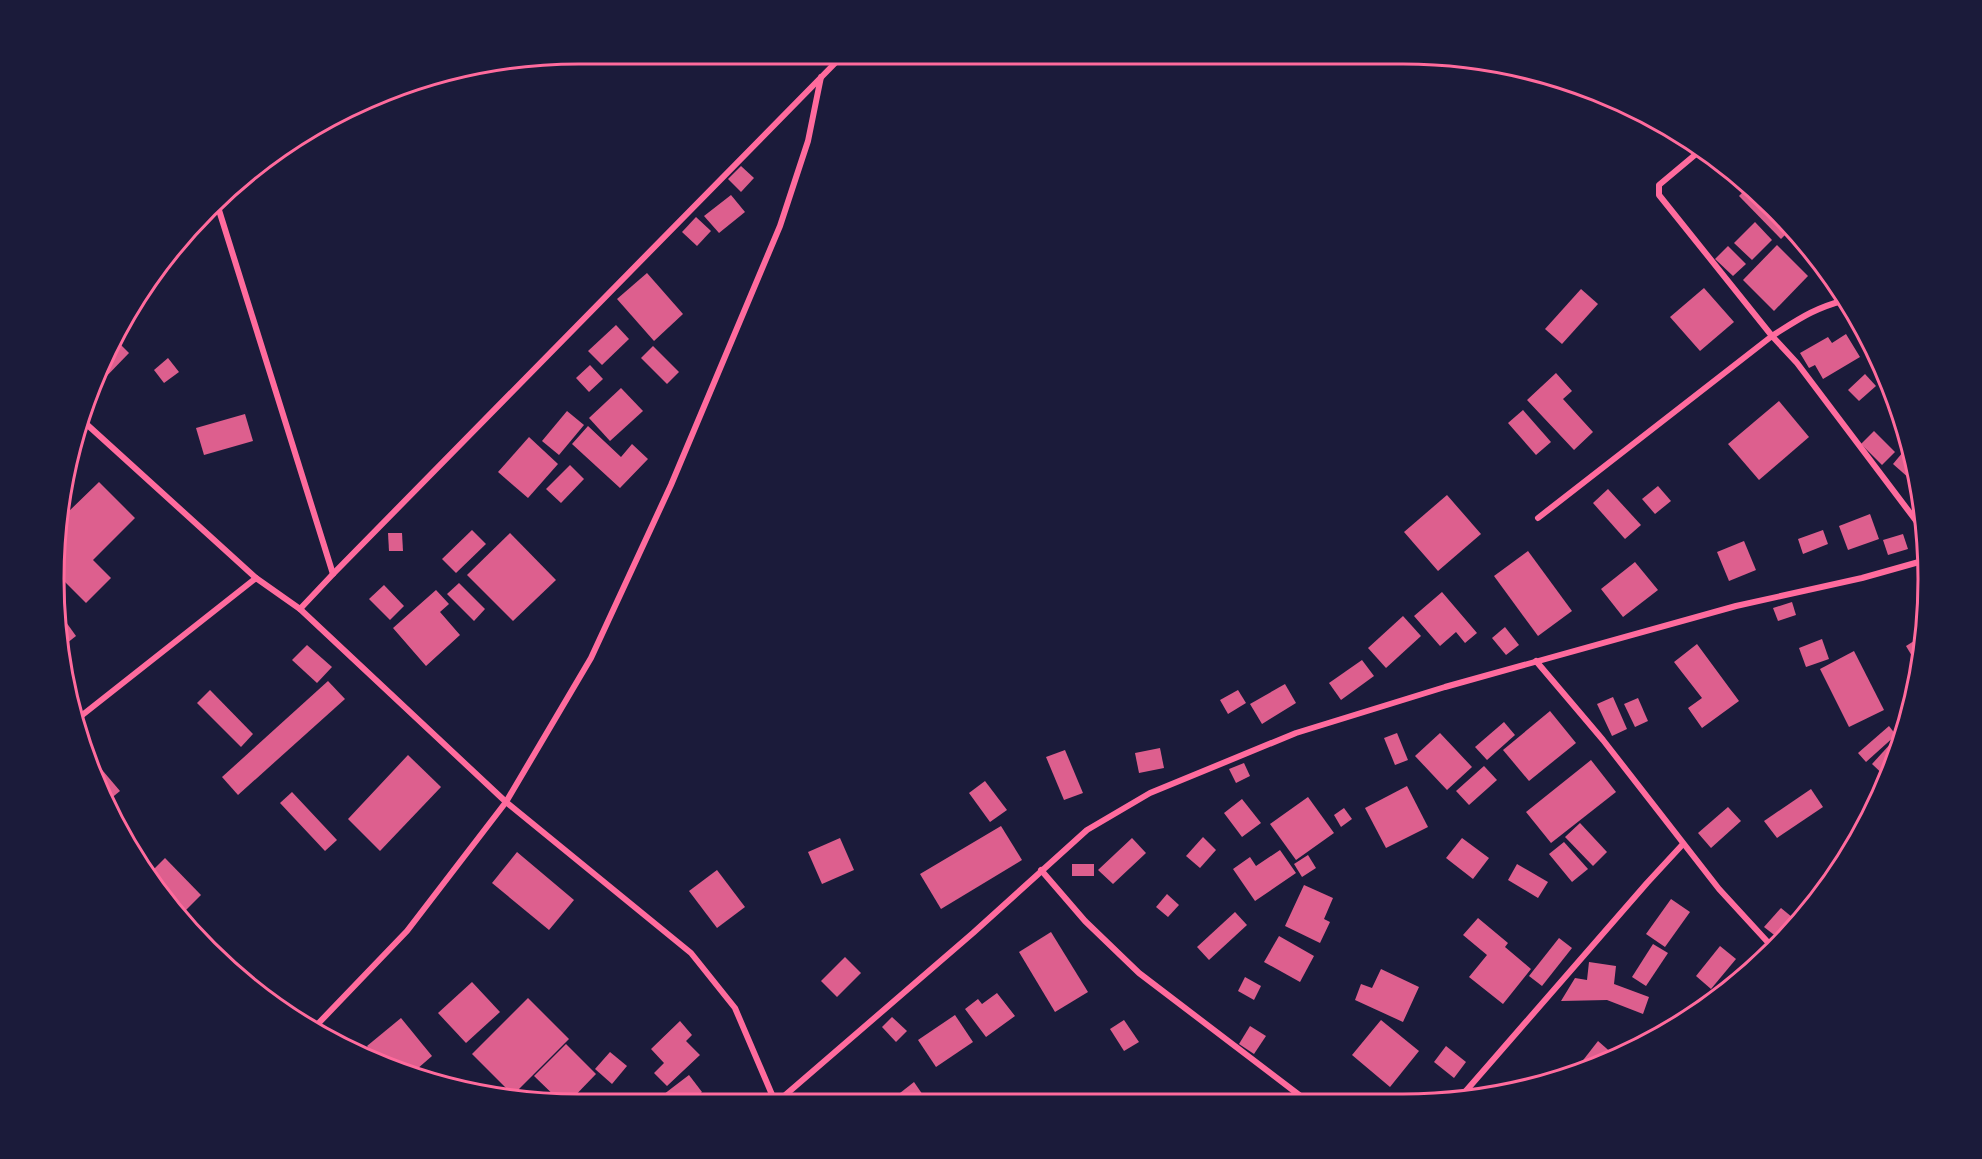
<svg xmlns="http://www.w3.org/2000/svg" width="1982" height="1159" font-family="'Nunito Sans',sans-serif">
<rect width="100%" height="100%" fill="#1b1b3a"/>
<g fill="#dd5f8e">
<path d="M741 166 754 178 741 192 728 179Z"/>
<path d="M1748 187 1774 208 1791 229 1781 239 1739 196Z"/>
<path d="M731 195 745 212 719 233 704 216Z"/>
<path d="M696 217 711 231 697 246 682 232Z"/>
<path d="M1755 222 1772 240 1752 260 1734 243Z"/>
<path d="M1777 245 1808 276 1774 311 1743 280Z"/>
<path d="M1728 246 1746 264 1733 276 1715 259Z"/>
<path d="M647 273 683 314 654 341 617 299Z"/>
<path d="M1704 288 1734 322 1700 351 1670 317Z"/>
<path d="M1581 289 1598 304 1562 344 1545 329Z"/>
<path d="M616 325 629 339 602 365 588 351Z"/>
<path d="M1846 334 1860 357 1823 379 1815 365 1809 368 1800 353 1828 337 1832 343Z"/>
<path d="M118 342 129 353 100 383H99Z"/>
<path d="M653 346 679 372 667 384 641 358Z"/>
<path d="M168 358 179 372 164 383 154 370Z"/>
<path d="M590 365 603 379 589 392 576 378Z"/>
<path d="M1556 373 1572 391 1563 399 1593 432 1574 450 1527 400Z"/>
<path d="M1865 374 1876 386 1859 401 1848 390Z"/>
<path d="M621 388 643 411 610 441 589 418Z"/>
<path d="M1779 401 1809 437 1759 480 1728 444Z"/>
<path d="M1523 410 1551 442 1536 455 1508 423Z"/>
<path d="M567 411 584 425 559 455 542 441Z"/>
<path d="M245 414 253 441 204 455 196 428Z"/>
<path d="M588 426 621 457 632 444 648 459 620 488 572 444Z"/>
<path d="M1874 431 1895 452 1882 465 1861 444Z"/>
<path d="M529 437 558 464 528 498 498 472Z"/>
<path d="M1908 446 1918 477 1919 487 1893 464Z"/>
<path d="M570 465 584 479 561 503 546 489Z"/>
<path d="M99 482 135 518 93 560 111 578 86 603 59 576 65 515Z"/>
<path d="M1658 486 1671 501 1655 514 1642 499Z"/>
<path d="M1608 489 1641 525 1625 539 1593 503Z"/>
<path d="M1447 495 1481 534 1438 571 1404 532Z"/>
<path d="M1870 514 1879 539 1848 550 1839 526Z"/>
<path d="M472 530 486 544 456 573 442 559Z"/>
<path d="M1823 530 1828 544 1803 554 1798 539Z"/>
<path d="M388 533H402L403 551H389Z"/>
<path d="M510 533 556 580 513 621 467 575Z"/>
<path d="M1903 534 1908 549 1888 555 1883 540Z"/>
<path d="M1744 541 1756 570 1729 581 1717 552Z"/>
<path d="M1528 551 1572 611 1538 636 1494 576Z"/>
<path d="M1635 562 1658 590 1623 617 1601 589Z"/>
<path d="M459 583 485 609 474 621 447 594Z"/>
<path d="M384 585 404 606 390 620 369 599Z"/>
<path d="M436 590 449 604 440 612 460 635 426 666 393 628Z"/>
<path d="M1442 592 1477 633 1465 643 1456 632 1440 646 1414 616Z"/>
<path d="M1792 602 1796 615 1778 621 1773 608Z"/>
<path d="M56 608 76 636 62 647 55 614Z"/>
<path d="M1403 616 1421 636 1386 668 1368 648Z"/>
<path d="M1505 627 1519 645 1506 655 1492 638Z"/>
<path d="M1922 636V637L1919 668 1906 646Z"/>
<path d="M1822 639 1829 659 1806 667 1799 648Z"/>
<path d="M1697 644 1739 701 1702 728 1688 708 1702 698 1674 662Z"/>
<path d="M307 645 332 667 317 683 292 660Z"/>
<path d="M1854 651 1884 710 1849 727 1820 669Z"/>
<path d="M1362 660 1374 676 1341 700 1329 683Z"/>
<path d="M328 681 345 699 238 795 222 777Z"/>
<path d="M1285 684 1296 703 1262 724 1250 704Z"/>
<path d="M210 690 253 734 241 747 197 703Z"/>
<path d="M1238 690 1246 703 1228 714 1220 700Z"/>
<path d="M1613 697 1627 729 1612 736 1597 704Z"/>
<path d="M1638 698 1648 721 1635 727 1624 704Z"/>
<path d="M1550 711 1576 743 1529 781 1503 750Z"/>
<path d="M1504 722 1515 735 1487 760 1475 747Z"/>
<path d="M1889 726 1896 735 1866 762 1858 753Z"/>
<path d="M1903 730 1888 779 1872 764Z"/>
<path d="M1397 733 1408 760 1395 765 1384 738Z"/>
<path d="M1440 733 1472 767 1447 790 1415 756Z"/>
<path d="M1160 748 1164 768 1139 773 1135 753Z"/>
<path d="M1065 750 1083 793 1064 800 1046 757Z"/>
<path d="M408 755 441 787 380 851 348 819Z"/>
<path d="M92 758 120 791 109 800 89 761Z"/>
<path d="M1591 760 1616 792 1551 843 1526 812Z"/>
<path d="M1244 763 1250 776 1236 783 1229 769Z"/>
<path d="M1484 766 1497 780 1469 805 1456 791Z"/>
<path d="M985 781 1007 810 990 822 969 793Z"/>
<path d="M1407 786 1428 827 1386 848 1365 808Z"/>
<path d="M1811 789 1823 807 1777 838 1764 821Z"/>
<path d="M292 792 337 840 325 851 280 803Z"/>
<path d="M1308 797 1334 833 1296 860 1270 824Z"/>
<path d="M1242 799 1261 823 1242 837 1224 813Z"/>
<path d="M1728 807 1741 821 1711 848 1698 833Z"/>
<path d="M1344 808 1352 819 1341 827 1334 815Z"/>
<path d="M1580 823 1607 852 1593 866 1565 837Z"/>
<path d="M1001 826 1022 860 941 909 920 874Z"/>
<path d="M1203 837 1216 850 1200 868 1186 856Z"/>
<path d="M840 838 854 870 822 884 808 852Z"/>
<path d="M1132 838 1146 853 1113 884 1098 870Z"/>
<path d="M1462 838 1489 858 1473 879 1446 858Z"/>
<path d="M1564 842 1588 869 1572 882 1549 854Z"/>
<path d="M1280 850 1296 873 1255 901 1233 869 1250 857 1256 866Z"/>
<path d="M517 852 574 900 549 930 492 883Z"/>
<path d="M1308 855 1316 868 1302 877 1294 864Z"/>
<path d="M165 858 201 895 180 916 163 900 149 874Z"/>
<rect x="1072" y="864" width="22" height="12"/>
<path d="M1517 864 1548 882 1538 898 1508 880Z"/>
<path d="M717 870 745 907 717 928 689 891Z"/>
<path d="M1304 885 1333 898 1324 919 1330 922 1320 943 1285 926Z"/>
<path d="M1167 894 1179 905 1168 917 1156 907Z"/>
<path d="M1671 899 1690 912 1665 947 1646 934Z"/>
<path d="M1781 908 1798 922 1782 941 1764 927Z"/>
<path d="M1235 912 1247 925 1209 960 1197 947Z"/>
<path d="M1478 918 1508 943 1505 947 1531 969 1503 1004 1469 977 1487 955 1463 935Z"/>
<path d="M1051 932 1088 992 1055 1012 1019 952Z"/>
<path d="M1279 936 1314 956 1300 982 1264 962Z"/>
<path d="M1559 938 1572 948 1542 986 1529 976Z"/>
<path d="M1653 944 1668 953 1646 986 1632 977Z"/>
<path d="M1720 946 1736 959 1711 989 1696 976Z"/>
<path d="M845 957 861 973 837 997 821 981Z"/>
<path d="M1589 962 1616 966 1614 984 1649 997 1643 1014 1607 1000 1561 1001 1575 978 1587 980Z"/>
<path d="M1381 969 1419 987 1403 1022 1355 1000 1361 984 1372 988Z"/>
<path d="M1245 977 1261 986 1254 1000 1238 991Z"/>
<path d="M472 982 500 1012 466 1043 438 1013Z"/>
<path d="M997 993 1015 1016 986 1037 965 1009 978 999 982 1004Z"/>
<path d="M528 998 569 1039 513 1095 472 1054Z"/>
<path d="M955 1015 973 1042 936 1067 918 1040Z"/>
<path d="M892 1017 907 1031 896 1042 882 1027Z"/>
<path d="M401 1018 432 1056 409 1076 380 1062 367 1046Z"/>
<path d="M1124 1020 1139 1042 1124 1051 1110 1029Z"/>
<path d="M1381 1020 1419 1051 1390 1087 1352 1055Z"/>
<path d="M680 1021 692 1035 686 1041 700 1055 667 1086 654 1073 664 1063 651 1049Z"/>
<path d="M1250 1026 1266 1036 1254 1054 1239 1044Z"/>
<path d="M1598 1041 1614 1055 1611 1059 1570 1077Z"/>
<path d="M566 1044 596 1074 567 1104H563L534 1076Z"/>
<path d="M1446 1046 1466 1062 1454 1078 1434 1062Z"/>
<path d="M610 1052 627 1066 612 1084 595 1069Z"/>
<path d="M689 1075 702 1092 686 1104H651Z"/>
<path d="M457 1079 465 1088 451 1085Z"/>
<path d="M914 1082 925 1098 917 1104H886Z"/>
</g>
<g fill="none" stroke-linecap="round" stroke-linejoin="round">
<g stroke="#ff6b9d" stroke-width="6">
<path d="M1702 149 1659 185V195L1772 336C1799 319 1814 308 1846 300"/>
<path d="M218 207 333 574"/>
<path d="M82 420 256 578"/>
<path d="M1538 518 1772 336 1797 363 1923 530"/>
<path d="M300 609 333 574 844 54"/>
<path d="M1536 661 1603 740 1719 889 1775 950"/>
<path d="M76 720 256 578 300 609 506 802 691 953 735 1008 776 1104"/>
<path d="M1041 870 1085 921 1139 973 1311 1104"/>
<path d="M313 1029 407 931 506 802 591 658 671 485 780 226 808 141 821 77"/>
<path d="M1458 1100 1647 883 1683 844"/>
<path d="M776 1103 973 933 1087 830 1150 793 1296 733 1445 687 1736 606 1862 578 1926 560"/>
</g>
</g>
<path d="M0 0H1982V1159H0ZM579 64H1403A515 515 0 0 1 1918 579V579A515 515 0 0 1 1403 1094H579A515 515 0 0 1 64 579V579A515 515 0 0 1 579 64Z" fill="#1b1b3a" fill-rule="evenodd"/>
<path fill="none" stroke="#ff6b9d" stroke-width="3" d="M579 64H1403A515 515 0 0 1 1918 579V579A515 515 0 0 1 1403 1094H579A515 515 0 0 1 64 579V579A515 515 0 0 1 579 64Z"/>
</svg>
